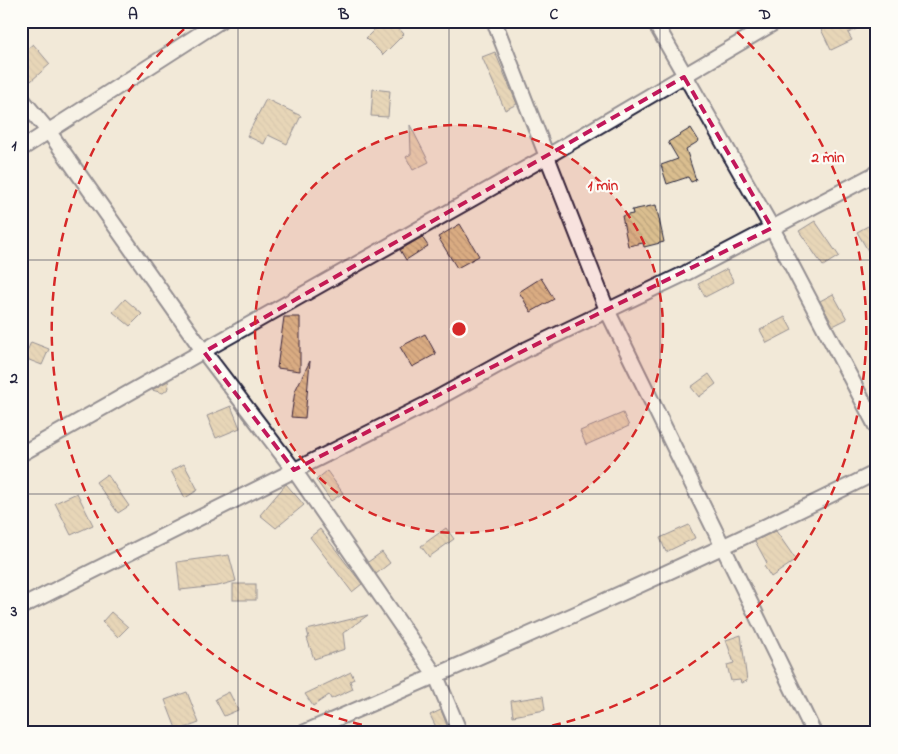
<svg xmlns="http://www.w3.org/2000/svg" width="898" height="754" font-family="'Indie Flower',sans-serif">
<defs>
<pattern id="building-back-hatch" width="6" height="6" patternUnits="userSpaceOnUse" patternTransform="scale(1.25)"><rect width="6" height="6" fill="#dabe8f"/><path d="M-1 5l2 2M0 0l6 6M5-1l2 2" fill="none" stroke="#bba37c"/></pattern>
</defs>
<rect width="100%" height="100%" fill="#f2e9d8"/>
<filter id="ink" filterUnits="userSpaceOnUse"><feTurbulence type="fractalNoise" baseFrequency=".02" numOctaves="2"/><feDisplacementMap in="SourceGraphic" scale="10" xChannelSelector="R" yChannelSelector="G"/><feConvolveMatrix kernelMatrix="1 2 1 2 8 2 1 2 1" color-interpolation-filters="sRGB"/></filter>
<g filter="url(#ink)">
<g fill="url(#building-back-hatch)" stroke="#22223b">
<path d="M383 21H392L404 34 383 55 366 38Z"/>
<path d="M817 21H873L848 33 852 40 831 50Z"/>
<path d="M33 44 50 64 31 81 21 69V54Z"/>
<path d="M495 52 517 104 505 110 482 57Z"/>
<path d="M373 89 390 91 388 117 371 116Z"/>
<path d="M266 99 301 116 287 144 268 135 264 144 247 136Z"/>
<path d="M410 125 429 162 413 170 406 157 411 154Z"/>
<path d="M691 128 699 141 686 149 696 180 691 182 688 177 667 184 661 165 678 159 668 142Z"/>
<path d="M656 205 664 242 644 247 643 243 628 246 622 216 633 214 632 210Z"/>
<path d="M815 221 839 256 823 266 799 231Z"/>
<path d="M460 224 479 256 457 268 438 237Z"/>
<path d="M868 226 877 242V266L857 232Z"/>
<path d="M422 237 428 246 406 260 400 250Z"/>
<path d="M727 269 734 282 705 297 698 284Z"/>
<path d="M541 278 554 299 531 312 519 292Z"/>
<path d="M833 294 847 319 833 326 820 301Z"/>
<path d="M125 299 142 314 130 326 113 312Z"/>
<path d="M284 317H300V371L277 368Z"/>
<path d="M785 317 792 330 767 343 760 330Z"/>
<path d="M425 334 436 354 412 367 400 347Z"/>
<path d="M31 342 49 349 42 365 24 358Z"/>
<path d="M310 361 305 418 291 417 295 391Z"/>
<path d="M709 374 716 384 699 397 691 387Z"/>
<path d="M168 381 169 388 163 393 152 390Z"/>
<path d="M231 406 240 428 216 438 207 416Z"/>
<path d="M623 413 629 426 586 445 580 431Z"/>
<path d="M184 464 198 490 185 498 171 471Z"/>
<path d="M327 471 343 493 331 501 316 480Z"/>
<path d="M107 474 129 506 118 513 96 482Z"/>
<path d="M286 484 304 505 276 528 260 515Z"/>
<path d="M77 493 93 525 71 535 55 503Z"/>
<path d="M689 525 695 538 666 552 660 538Z"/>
<path d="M446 528 454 539 429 557 421 546Z"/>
<path d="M320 529 362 584 352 592 310 537Z"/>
<path d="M776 531 796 560 771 577 764 566 767 563 755 541Z"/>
<path d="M382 552 390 563 376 574 368 562Z"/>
<path d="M229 555 236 581 218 586 180 590 177 562Z"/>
<rect x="233" y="584" width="23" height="16"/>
<path d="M111 612 128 627 118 637 102 622Z"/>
<path d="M368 615 343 633 345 649 314 659 307 638H309L307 630Z"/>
<path d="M741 635 747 681 741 683 740 680 731 681 727 665 734 663 726 640Z"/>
<path d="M351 672 354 679 350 681 353 689 331 699 329 695 313 706 305 694Z"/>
<path d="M187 692 199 723 177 731 165 700Z"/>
<path d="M229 692 238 710 224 716 215 699Z"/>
<path d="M543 696 545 710 513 716 511 701Z"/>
<path d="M441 710 450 733H439L430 715Z"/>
</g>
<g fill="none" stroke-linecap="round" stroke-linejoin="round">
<g stroke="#22223b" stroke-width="18">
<g id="street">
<path d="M494 21 607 310 814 733"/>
<path d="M654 21 772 228 877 428"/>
<path d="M21 98 49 132 204 352 294 470 436 676 460 733"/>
<path d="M21 149 220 21"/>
<path d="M21 454 546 157 777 21"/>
<path d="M21 607 427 404 527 349 686 273 877 173"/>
<path d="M303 733C496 650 689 566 877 472"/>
</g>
</g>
<use href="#street" stroke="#fdfcf7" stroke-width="14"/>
</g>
</g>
<path d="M0 0H898V754H0ZM684 77 772 228 527 349 294 470 204 352Z" fill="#f2e9d8" fill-opacity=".55" fill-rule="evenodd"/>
<path fill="none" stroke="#c2185b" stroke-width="4" stroke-dasharray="10 6" stroke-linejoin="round" d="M684 77 772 228 527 349 294 470 204 352Z"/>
<path fill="none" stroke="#22223b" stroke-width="1" stroke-opacity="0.55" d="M238 21V733M449 21V733M660 21V733M21 260H877M21 494H877"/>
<circle cx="459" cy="329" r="204" fill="#d62828" fill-opacity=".12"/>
<g fill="none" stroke="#d62828" stroke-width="2.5" stroke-dasharray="9 6">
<circle cx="459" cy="329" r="204"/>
<path d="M406 733A407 407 0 0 1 192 22M726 22A407 407 0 0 1 512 733"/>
</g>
<circle cx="459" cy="329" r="8" fill="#d62828" stroke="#fdfcf7" stroke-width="2.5"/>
<g font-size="15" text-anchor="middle" font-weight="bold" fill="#d62828" stroke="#fdfcf7" stroke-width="4.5" stroke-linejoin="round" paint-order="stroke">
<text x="828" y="162">2 min</text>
<text x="603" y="190">1 min</text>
</g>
<rect width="898" height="754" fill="none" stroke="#fdfcf7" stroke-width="55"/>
<rect x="28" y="28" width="842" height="698" fill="none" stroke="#22223b" stroke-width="2"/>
<g font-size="16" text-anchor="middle" font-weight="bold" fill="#22223b">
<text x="133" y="19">A</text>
<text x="344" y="19">B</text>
<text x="554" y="19">C</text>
<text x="765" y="19">D</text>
<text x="14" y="150">1</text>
<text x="14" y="383">2</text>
<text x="14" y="616">3</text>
</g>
</svg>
